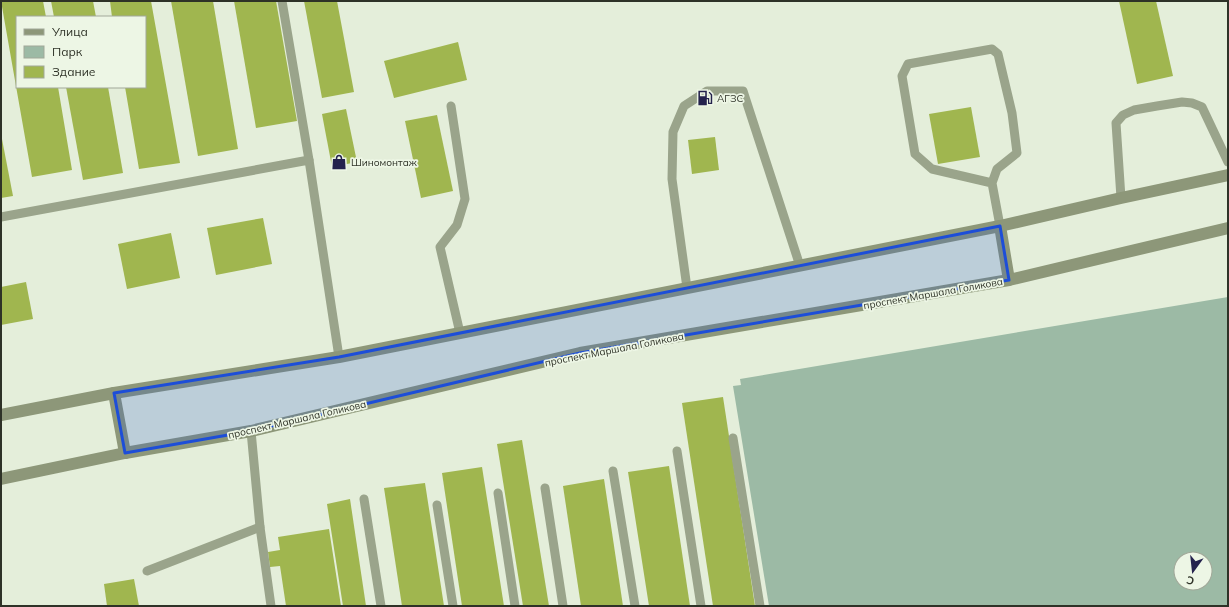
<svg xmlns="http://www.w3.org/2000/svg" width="1229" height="607" font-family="Mulish,sans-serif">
<rect width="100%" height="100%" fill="#e4eeda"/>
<path fill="#9cbaa5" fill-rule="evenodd" d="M1228 297V606H769L733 386 741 385 740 379ZM1181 559H1205V583H1181Z"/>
<g fill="#a0b64f">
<path d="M1 1H43L46 17H17V87H58L72 170 32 177Z"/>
<path d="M51 1H93L96 17H54Z"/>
<path d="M110 1H151L180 163 139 169 125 87H145V17H112Z"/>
<path d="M171 1H213L238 149 198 156Z"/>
<path d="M234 1H276L297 121 256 128Z"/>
<path d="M304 1H337L354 92 322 98Z"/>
<path d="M1119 1H1156L1173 76 1137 84Z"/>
<path d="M458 42 467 80 394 98 384 61Z"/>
<path d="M66 87H108L123 173 83 180Z"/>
<path d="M971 107 980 157 938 164 929 114Z"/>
<path d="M346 109 357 162 332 167 322 114Z"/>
<path d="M437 115 453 191 421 198 405 121Z"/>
<path d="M1 134 13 196 1 198Z"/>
<path d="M715 137 719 170 692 174 688 140Z"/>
<path d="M263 218 272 264 216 275 207 228Z"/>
<path d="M171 233 180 278 127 289 118 244Z"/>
<path d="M26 282 33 319 1 325V287Z"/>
<path d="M723 397 755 606H713L682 403Z"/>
<path d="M522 440 549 606H523L497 444Z"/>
<path d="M669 466 690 606H649L628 472Z"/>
<path d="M482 467 504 606H462L442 473Z"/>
<path d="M604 479 623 606H581L563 486Z"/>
<path d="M425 483 444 606H402L384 488Z"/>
<path d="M350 499 366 606H343L327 504Z"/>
<path d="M329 529 341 606H286L280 566 270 567 268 552 280 550 278 537Z"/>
<path d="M134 579 139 606H107L104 584Z"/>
</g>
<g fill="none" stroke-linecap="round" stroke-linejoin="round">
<g stroke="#9aa48b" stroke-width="9">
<path d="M282 1 309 160"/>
<path d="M451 106 465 199 457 225 440 247 460 333"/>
<path d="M992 183 932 169 915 154 902 76 908 64 992 49 998 54 1012 113 1017 153 997 169 992 183 1000 226"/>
<path d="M1121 198 1116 123 1123 115 1134 110 1157 106 1182 102 1192 103 1202 107 1228 162"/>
<path d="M1 217 309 160 339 357"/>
<path d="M687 288 672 179 673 132 684 106 707 91H743L800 266"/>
<path d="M251 431 260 527 271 606"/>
<path d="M733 438 760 606"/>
<path d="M677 451 701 606"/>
<path d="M613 471 635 606"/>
<path d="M545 488 563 606"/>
<path d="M498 493 515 606"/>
<path d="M364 499 381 606"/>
<path d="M437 505 453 606"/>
<path d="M147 571 260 527"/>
</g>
<g stroke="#8d9779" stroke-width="12">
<path d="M1000 226 1009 280"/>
<path d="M114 393 125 453"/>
<path d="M1 415 114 393 339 357 1000 226 1121 198 1228 175"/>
<path d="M1 479 125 453 251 431 580 353 1009 280 1228 228"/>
</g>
</g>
<path fill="#1d4ed8" fill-opacity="0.2" stroke="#1d4ed8" stroke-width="3" stroke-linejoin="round" d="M1000 226 1009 280 580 353 251 431 125 453 114 393 339 357Z"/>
<defs>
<g id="fuel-bare" transform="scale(1.2)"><path d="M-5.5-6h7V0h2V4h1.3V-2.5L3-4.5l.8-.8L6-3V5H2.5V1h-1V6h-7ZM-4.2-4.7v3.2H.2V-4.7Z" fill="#24224d" stroke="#edf6e5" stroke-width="2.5" paint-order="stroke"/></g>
<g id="shop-bare" transform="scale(1.2)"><path d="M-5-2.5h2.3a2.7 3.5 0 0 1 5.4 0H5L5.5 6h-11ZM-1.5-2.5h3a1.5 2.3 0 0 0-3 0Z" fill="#24224d" stroke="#edf6e5" stroke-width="2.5" paint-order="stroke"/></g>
</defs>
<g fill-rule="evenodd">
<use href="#fuel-bare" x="705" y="98"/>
<use href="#shop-bare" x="339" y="162"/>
</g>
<g text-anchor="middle" stroke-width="3.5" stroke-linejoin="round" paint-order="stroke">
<g font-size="10" fill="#2e3227" stroke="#edf6e5" text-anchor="start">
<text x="717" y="102">АГЗС</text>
<text x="351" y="166">Шиномонтаж</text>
</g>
<g font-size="10" fill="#2e3227" stroke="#edf6e5">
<text transform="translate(933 293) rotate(-10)" y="4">проспект Маршала Голикова</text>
<text transform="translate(614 349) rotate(-11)" y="4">проспект Маршала Голикова</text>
<text transform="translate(297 419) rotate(-13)" y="4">проспект Маршала Голикова</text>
</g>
</g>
<rect width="1229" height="607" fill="none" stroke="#2e3227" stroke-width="4"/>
<rect x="16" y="16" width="130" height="72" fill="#edf6e5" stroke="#a1a899"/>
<rect x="24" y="29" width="20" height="6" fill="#8d9779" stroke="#a1a899"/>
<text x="52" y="36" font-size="12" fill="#2e3227">Улица</text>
<rect x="24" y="46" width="20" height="12" fill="#9cbaa5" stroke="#a1a899"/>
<text x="52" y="56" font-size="12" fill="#2e3227">Парк</text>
<rect x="24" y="66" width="20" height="12" fill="#a0b64f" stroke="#a1a899"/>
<text x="52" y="76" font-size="12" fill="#2e3227">Здание</text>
<g transform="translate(1193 571) rotate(195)"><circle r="19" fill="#edf6e5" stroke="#a1a899"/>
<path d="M0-3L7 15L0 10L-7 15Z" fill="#24224d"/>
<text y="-6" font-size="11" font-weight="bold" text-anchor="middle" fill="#2e3227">С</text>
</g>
</svg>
